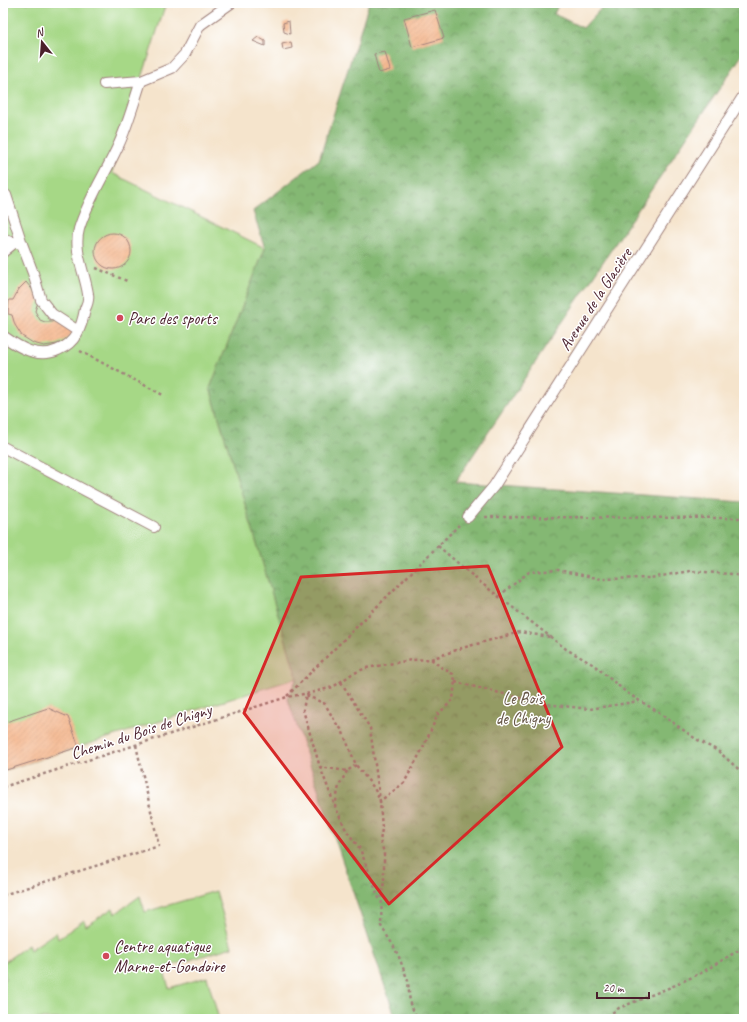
<svg xmlns="http://www.w3.org/2000/svg" width="747" height="1022" font-family="Caveat,sans-serif">
<defs>
<pattern id="forest-crowns" width="20" height="18" patternUnits="userSpaceOnUse"><rect width="20" height="18" fill="#84b873"/><path d="M2 6a3 3 0 1 1 6 0M12 15a3 3 0 1 1 6 0" fill="none" stroke="#6e955f"/></pattern>
<pattern id="building-hatch" width="6" height="6" patternUnits="userSpaceOnUse"><rect width="6" height="6" fill="#f4b488"/><path d="M-1 1l2-2M0 6l6-6M5 7l2-2" fill="none" stroke="#d39a76"/></pattern>
</defs>
<rect width="100%" height="100%" fill="#fff"/>
<filter id="ink" filterUnits="userSpaceOnUse"><feTurbulence type="fractalNoise" baseFrequency=".025" numOctaves="2"/><feDisplacementMap in="SourceGraphic" scale="8" xChannelSelector="R" yChannelSelector="G"/><feConvolveMatrix kernelMatrix="1 2 1 2 8 2 1 2 1" color-interpolation-filters="sRGB"/></filter>
<filter id="wash" filterUnits="userSpaceOnUse"><feTurbulence type="fractalNoise" baseFrequency=".012" numOctaves="4" result="noise"/><feDisplacementMap in="SourceGraphic" scale="16" xChannelSelector="R" yChannelSelector="G"/><feGaussianBlur stdDeviation="0.9" result="paint"/><feColorMatrix in="noise" values="0 0 0 0 0 0 0 0 0 0 0 0 0 0 0 0 0 1.4 0 .05"/><feComposite in="paint" operator="in"/></filter>
<g filter="url(#wash)">
<rect width="100%" height="100%" fill="#f5e4cc"/>
<path fill="url(#forest-crowns)" stroke="#676c4f" d="M369 3H559L554 14 583 28 606 3H744V52L455 482 744 502V1019H396L287 697 297 678 210 388 265 248 253 211 319 160Z"/>
<g fill="#a6d886" stroke="#787c58">
<path d="M3 3H166L141 81 119 144 112 173 265 248 210 388 297 678 3 771Z"/>
<path d="M216 891 232 947 163 968 169 988 207 977 219 1019H3V980L6 979 3 968V963L28 945 30 950 56 932 58 939 84 920 86 926 113 908 115 914 140 896 145 912Z"/>
</g>
<g id="blocks">
<g fill="url(#building-hatch)">
<path d="M435 10 444 38 412 47 404 18Z"/>
<path d="M289 21 290 34 284 32 283 23Z"/>
<path d="M258 37 265 41V46L253 41Z"/>
<path d="M291 42 292 48 283 50 282 44Z"/>
<path d="M385 52 390 70 379 73 374 54Z"/>
<circle cx="113" cy="251" r="18"/>
<path d="M26 282 41 300 37 305 35 311 40 320 45 322H52L56 319 76 331 67 339 57 344 44 346 33 343 22 336 15 325 12 315 8 314 9 300H13L19 289Z"/>
<path d="M48 708 68 717 79 747 3 771V723Z"/>
</g>
</g>
</g>
<g filter="url(#ink)">
<use href="#blocks" fill-opacity="0" stroke="#a0827c" stroke-width="1"/>
<g fill="none" stroke-linecap="round" stroke-linejoin="round">
<g stroke="#a0827c" stroke-width="12">
<g id="service">
<path d="M141 81 172 68 185 54 200 25 231 3"/>
<path d="M3 240 22 244 6 195"/>
<path d="M22 244 33 273 41 300 52 314 78 331"/>
<path d="M3 252 14 243"/>
<path d="M3 336C20 348 38 359 58 350 76 343 82 326 85 309 87 305 89 299 88 294 85 273 73 251 79 229 88 199 106 173 119 144 128 124 134 102 141 81L104 84"/>
<path d="M3 447 154 527"/>
<path d="M468 517 494 486 744 95"/>
</g>
</g>
<g stroke="#a0827c" stroke-width="2.5" stroke-dasharray="3 3" stroke-linecap="butt">
<path d="M96 268 127 281"/>
<path d="M80 351 163 395"/>
<path d="M485 517 744 518"/>
<path d="M438 546 480 582 566 649 594 665 627 693 655 710 696 739 718 751 744 774"/>
<path d="M499 596 529 572 558 570 602 579 650 578 690 571 731 574 744 577"/>
<path d="M431 659 462 648 520 632 550 637"/>
<path d="M341 682 370 728 380 801 404 783 423 748 438 714 453 700 455 680"/>
<path d="M455 682 545 704 590 709 639 701"/>
<path d="M287 696 459 525"/>
<path d="M356 765 347 771 320 767 303 710 306 694 333 687 352 674 366 668 411 660 431 659 442 668 453 674 455 680"/>
<path d="M320 767 335 806"/>
<path d="M347 771 339 786 335 806 346 830 360 849 380 901"/>
<path d="M3 787 287 697 304 694 325 704 336 723 342 730 356 765 374 788 380 801 382 829 380 841 384 852V882L382 892 381 926 393 945 399 957 408 981 410 1004 418 1019"/>
<path d="M3 895 159 846 136 745"/>
<path d="M602 1019 609 1015 619 1008 671 987 701 973 744 947"/>
</g>
<use href="#service" stroke="#fff" stroke-width="10"/>
</g>
</g>
<path fill="#d62828" fill-opacity="0.2" stroke="#d62828" stroke-width="3" stroke-linejoin="round" d="M488 566 562 747 389 904 244 713 301 577Z"/>
<g fill="#d1495b" stroke="#fff" stroke-width="1.5">
<circle cx="120" cy="318" r="4"/>
<circle cx="106" cy="956" r="4"/>
</g>
<g text-anchor="middle" stroke-width="3" stroke-linejoin="round" paint-order="stroke">
<g font-size="17" fill="#4a1f2b" stroke="#fff">
<text transform="translate(595 299) rotate(-57)" y="6">Avenue de la Glacière</text>
<text transform="translate(141 731) rotate(-18)" y="6">Chemin du Bois de Chigny</text>
</g>
<g font-size="17" fill="#4a1f2b" stroke="#fff" text-anchor="start">
<text x="128" y="324">Parc des sports</text>
<text x="114" y="952">Centre aquatique<tspan x="114" dy="20">Marne-et-Gondoire</tspan></text>
</g>
<g font-size="17" fill="#665646" stroke="#fff">
<text x="523" y="704">Le Bois<tspan x="523" dy="20">de Chigny</tspan></text>
</g>
</g>
<rect width="747" height="1022" fill="none" stroke="#fff" stroke-width="16"/>
<g transform="translate(42 42) rotate(343)" stroke="#ffffff" stroke-width="3" paint-order="stroke">
<path d="M0-3L7 15L0 10L-7 15Z" fill="#4a1f2b"/>
<text y="-6" font-size="11" font-weight="bold" text-anchor="middle" fill="#4a1f2b">N</text>
</g>
<path d="M597 992v6h52v-6" fill="none" stroke="#4a1f2b" stroke-width="2"/>
<text x="603" y="992" font-size="12" fill="#4a1f2b" stroke="#ffffff" stroke-width="3" paint-order="stroke">20 m</text>
</svg>
